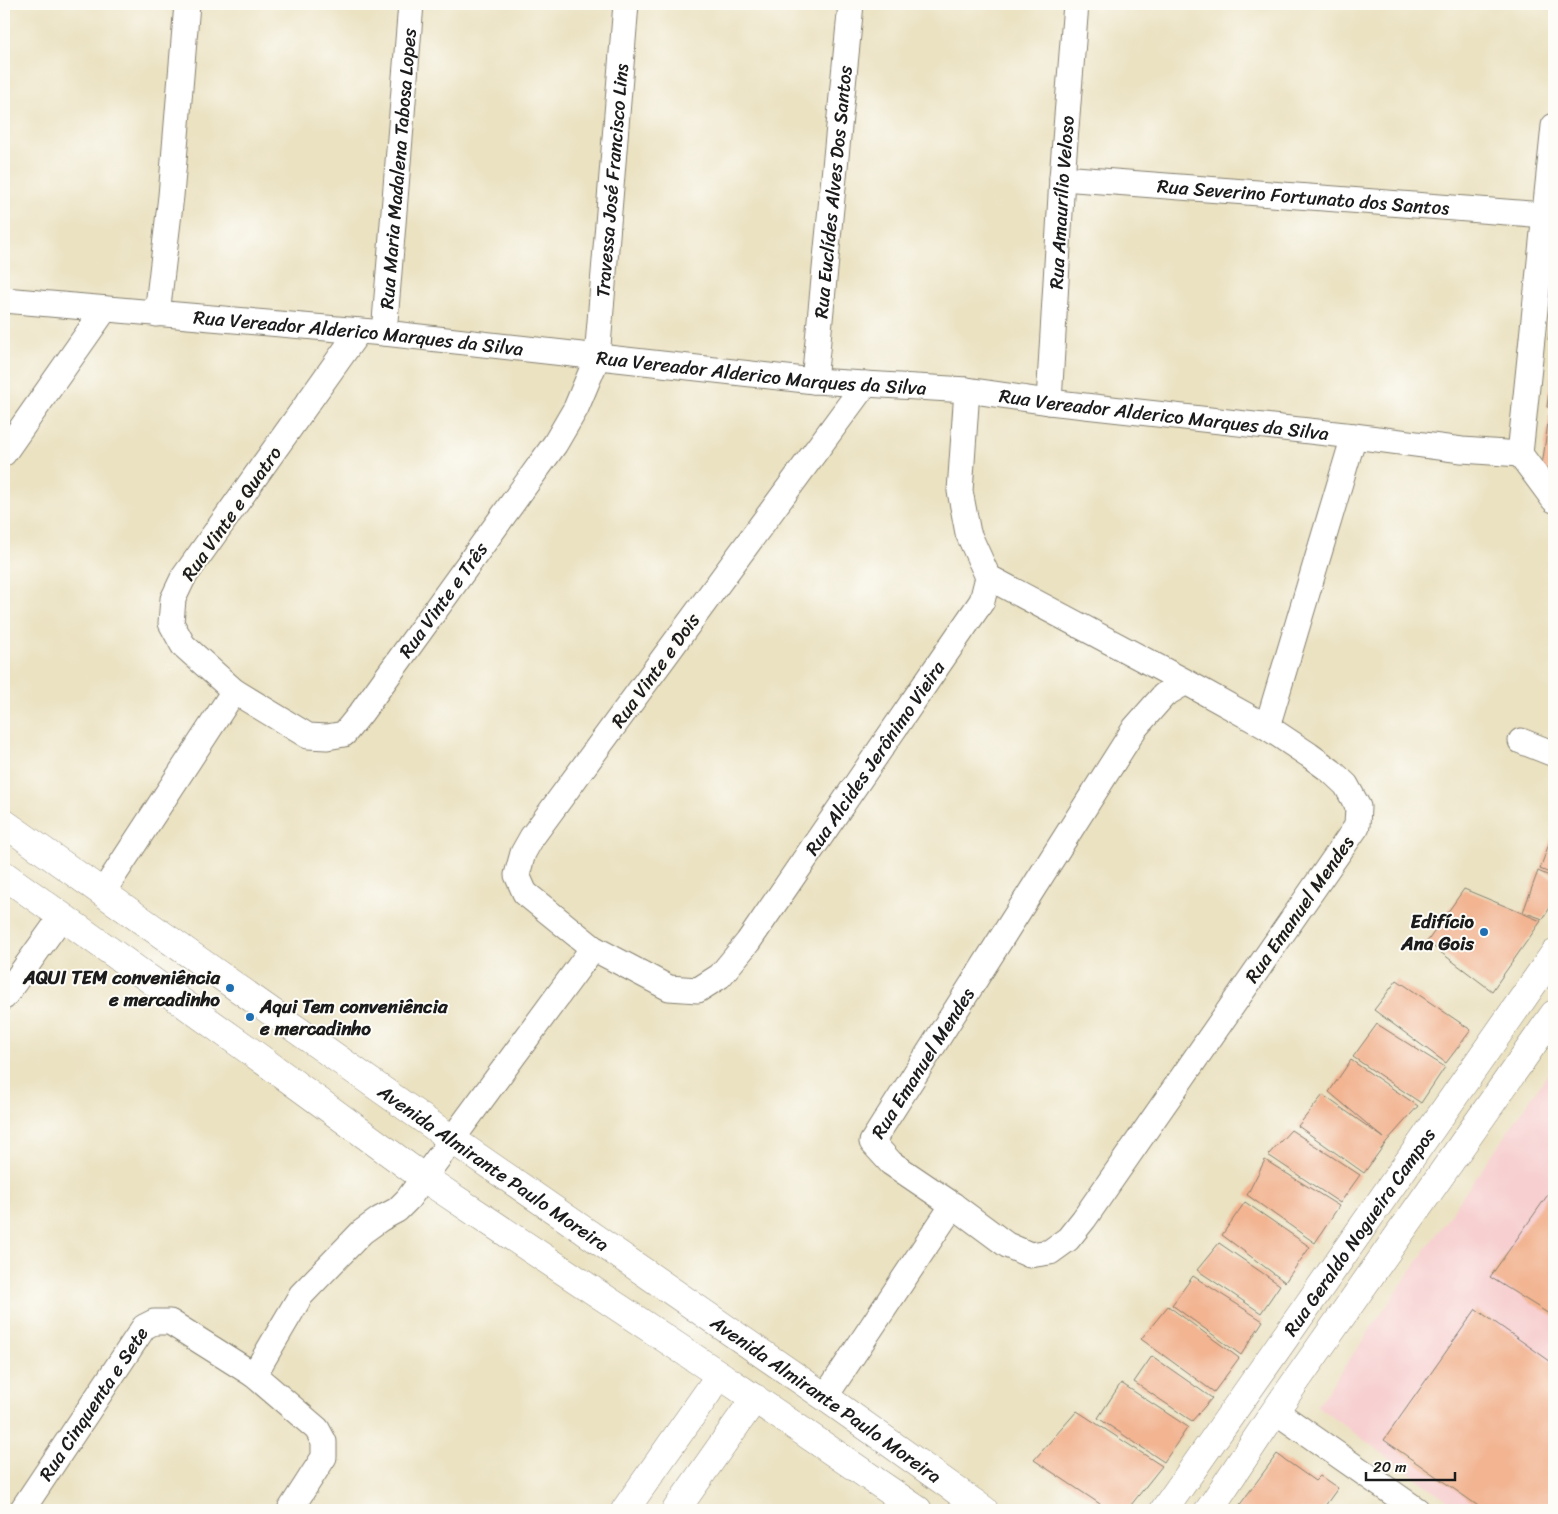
<svg xmlns="http://www.w3.org/2000/svg" width="1558" height="1514" font-family="Sriracha,sans-serif">
<rect width="100%" height="100%" fill="#fdfcf7"/>
<filter id="ink" filterUnits="userSpaceOnUse"><feTurbulence type="fractalNoise" baseFrequency=".02" numOctaves="2"/><feDisplacementMap in="SourceGraphic" scale="10" xChannelSelector="R" yChannelSelector="G"/><feConvolveMatrix kernelMatrix="1 2 1 2 8 2 1 2 1" color-interpolation-filters="sRGB"/></filter>
<filter id="wash" filterUnits="userSpaceOnUse"><feTurbulence type="fractalNoise" baseFrequency=".0096" numOctaves="4" result="noise"/><feDisplacementMap in="SourceGraphic" scale="20" xChannelSelector="R" yChannelSelector="G"/><feGaussianBlur stdDeviation="1.12" result="paint"/><feColorMatrix in="noise" values="0 0 0 0 0 0 0 0 0 0 0 0 0 0 0 0 0 1.4 0 .05"/><feComposite in="paint" operator="in"/></filter>
<g filter="url(#wash)">
<rect width="100%" height="100%" fill="#ebe2c2"/>
<path fill="#f7cfd0" d="M1554 1065V1510H1461L1317 1406Z"/>
<g id="blocks">
<g fill="#f2b491">
<path d="M1553 302H1554V341L1548 340Z"/>
<path d="M1553 358 1554 359V408L1547 407Z"/>
<path d="M1549 416H1554V475L1541 473Z"/>
<path d="M1551 838 1554 840V875L1540 869Z"/>
<path d="M1538 871 1554 878V901L1543 919 1523 912Z"/>
<path d="M1464 889 1541 921 1492 991 1427 942Z"/>
<path d="M1397 980 1471 1030 1446 1063 1374 1010Z"/>
<path d="M1377 1024 1445 1067 1421 1103 1353 1057Z"/>
<path d="M1351 1060 1418 1106 1387 1141 1364 1173 1298 1126 1323 1095 1384 1138 1329 1092Z"/>
<path d="M1291 1130 1360 1175 1340 1203 1268 1155Z"/>
<path d="M1265 1160 1339 1206 1315 1243 1247 1195Z"/>
<path d="M1554 1186V1317L1490 1277Z"/>
<path d="M1245 1202 1310 1247 1285 1282 1222 1235Z"/>
<path d="M1219 1243 1280 1285 1261 1313 1197 1270Z"/>
<path d="M1193 1276 1263 1321 1241 1355 1172 1305Z"/>
<path d="M1168 1306 1239 1358 1214 1392 1141 1339Z"/>
<path d="M1476 1309 1554 1364V1510H1484L1384 1440Z"/>
<path d="M1152 1356 1212 1398 1192 1421 1134 1382Z"/>
<path d="M1121 1383 1188 1427 1164 1462 1098 1418Z"/>
<path d="M1077 1411 1162 1466 1127 1510H1109L1034 1460Z"/>
<path d="M1277 1454 1315 1481 1320 1476 1338 1488 1322 1510H1236Z"/>
</g>
</g>
</g>
<g filter="url(#ink)">
<use href="#blocks" fill-opacity="0" stroke="#847f6f" stroke-width="1"/>
<g fill="none" stroke-linecap="round" stroke-linejoin="round">
<g stroke="#847f6f" stroke-width="27">
<g id="minor">
<path id="s1" d="M1062 178 1545 215"/>
<path id="s2" d="M4 300 384 333 814 381 967 390 1049 402 1354 436 1462 450 1520 454"/>
<path d="M157 314 171 196 187 4"/>
<path id="s3" d="M359 331 183 578 173 599 171 623 183 645 234 691 308 736 327 737 344 734 361 713 555 444 576 408 597 358 626 4"/>
<path id="s4" d="M384 333 411 4"/>
<path id="s5" d="M814 381 851 4"/>
<path id="s6" d="M865 384 532 837 523 853 517 875 525 893 593 948 669 988 698 990 720 976 748 942 982 601 988 577 968 533 960 491 967 390"/>
<path id="s7" d="M1049 402 1062 178 1076 4"/>
<path d="M4 453 105 309"/>
<path d="M1520 454 1554 126"/>
<path d="M1520 454 1554 500"/>
<path id="s8" d="M988 577 1186 682 1267 727 1309 755 1331 771 1346 785 1358 807 1357 826 1084 1219 1068 1239 1050 1252 1030 1255 1007 1245 953 1205 891 1163 872 1142 1135 728 1164 695 1186 682"/>
<path d="M1267 727 1354 436"/>
<path d="M1521 741 1554 754"/>
<path d="M103 892 234 691"/>
<path d="M4 997 62 916"/>
<path d="M254 1375 301 1295 362 1232 380 1219 397 1210 408 1199 593 948"/>
<path d="M825 1397 953 1205"/>
<path d="M1275 1411 1417 1510"/>
<path id="s9" d="M22 1510 144 1327 154 1322H170L254 1375 317 1429 324 1442V1457L290 1510"/>
</g>
</g>
<g stroke="#847f6f" stroke-width="29">
<g id="tertiary">
<path d="M625 1510 720 1375"/>
<path d="M676 1510 755 1398"/>
<path id="s10" d="M1164 1510 1554 954"/>
<path d="M1209 1510 1275 1411 1554 1014"/>
</g>
</g>
<g stroke="#847f6f" stroke-width="29">
<g id="secondary">
<path id="s11" d="M4 823 453 1140 825 1397 984 1510"/>
<path d="M4 875 250 1051 424 1178 720 1375 918 1510"/>
</g>
</g>
<use href="#minor" stroke="#fff" stroke-width="25"/>
<use href="#tertiary" stroke="#fff" stroke-width="28"/>
<use href="#secondary" stroke="#fff" stroke-width="28"/>
</g>
</g>
<g fill="#1f6fb2" stroke="#fdfcf7" stroke-width="2">
<circle cx="1484" cy="932" r="5"/>
<circle cx="230" cy="988" r="5"/>
<circle cx="250" cy="1017" r="5"/>
</g>
<g text-anchor="middle" stroke-width="4" stroke-linejoin="round" paint-order="stroke">
<g font-size="19" fill="#1c1c1c" stroke="#fdfcf7">
<text dy="7" stroke="none"><textPath href="#s4" startOffset="165">Rua Maria Madalena Tabosa Lopes</textPath></text>
<text dy="7" stroke="none"><textPath href="#s3" startOffset="1200">Travessa José Francisco Lins</textPath></text>
<text dy="7" stroke="none"><textPath href="#s5" startOffset="190">Rua Euclídes Alves Dos Santos</textPath></text>
<text dy="7" stroke="none"><textPath href="#s1" startOffset="242">Rua Severino Fortunato dos Santos</textPath></text>
<text dy="7" stroke="none"><textPath href="#s7" startOffset="200">Rua Amaurílio Veloso</textPath></text>
<text dy="7" stroke="none"><textPath href="#s2" startOffset="356">Rua Vereador Alderico Marques da Silva</textPath></text>
<text dy="7" stroke="none"><textPath href="#s2" startOffset="761">Rua Vereador Alderico Marques da Silva</textPath></text>
<text dy="7" stroke="none"><textPath href="#s2" startOffset="1166">Rua Vereador Alderico Marques da Silva</textPath></text>
<text transform="translate(231 513) rotate(-55)" y="7">Rua Vinte e Quatro</text>
<text dy="7" stroke="none"><textPath href="#s3" startOffset="734">Rua Vinte e Três</textPath></text>
<text transform="translate(655 670) rotate(-54)" y="7">Rua Vinte e Dois</text>
<text dy="7" stroke="none"><textPath href="#s6" startOffset="1119">Rua Alcides Jerônimo Vieira</textPath></text>
<text transform="translate(1299 909) rotate(-55)" y="7">Rua Emanuel Mendes</text>
<text dy="7" stroke="none"><textPath href="#s8" startOffset="1295">Rua Emanuel Mendes</textPath></text>
<text dy="7" stroke="none"><textPath href="#s11" startOffset="599">Avenida Almirante Paulo Moreira</textPath></text>
<text dy="7" stroke="none"><textPath href="#s10" startOffset="340">Rua Geraldo Nogueira Campos</textPath></text>
<text dy="7" stroke="none"><textPath href="#s11" startOffset="1004">Avenida Almirante Paulo Moreira</textPath></text>
<text dy="7" stroke="none"><textPath href="#s9" startOffset="128">Rua Cinquenta e Sete</textPath></text>
</g>
<g font-size="19" font-weight="bold" fill="#1c1c1c" stroke="#fdfcf7" text-anchor="end">
<text x="1474" y="928">Edifício<tspan x="1474" dy="22">Ana Gois</tspan></text>
<text x="220" y="984">AQUI TEM conveniência<tspan x="220" dy="22">e mercadinho</tspan></text>
<text x="260" y="1013" text-anchor="start">Aqui Tem conveniência<tspan x="260" dy="22">e mercadinho</tspan></text>
</g>
</g>
<rect width="1558" height="1514" fill="none" stroke="#fdfcf7" stroke-width="20"/>
<path d="M1366 1472v8h89v-8" fill="none" stroke="#1c1c1c" stroke-width="2.5"/>
<text x="1373" y="1472" font-size="15" fill="#1c1c1c" stroke="#fdfcf7" stroke-width="4" paint-order="stroke">20 m</text>
</svg>
